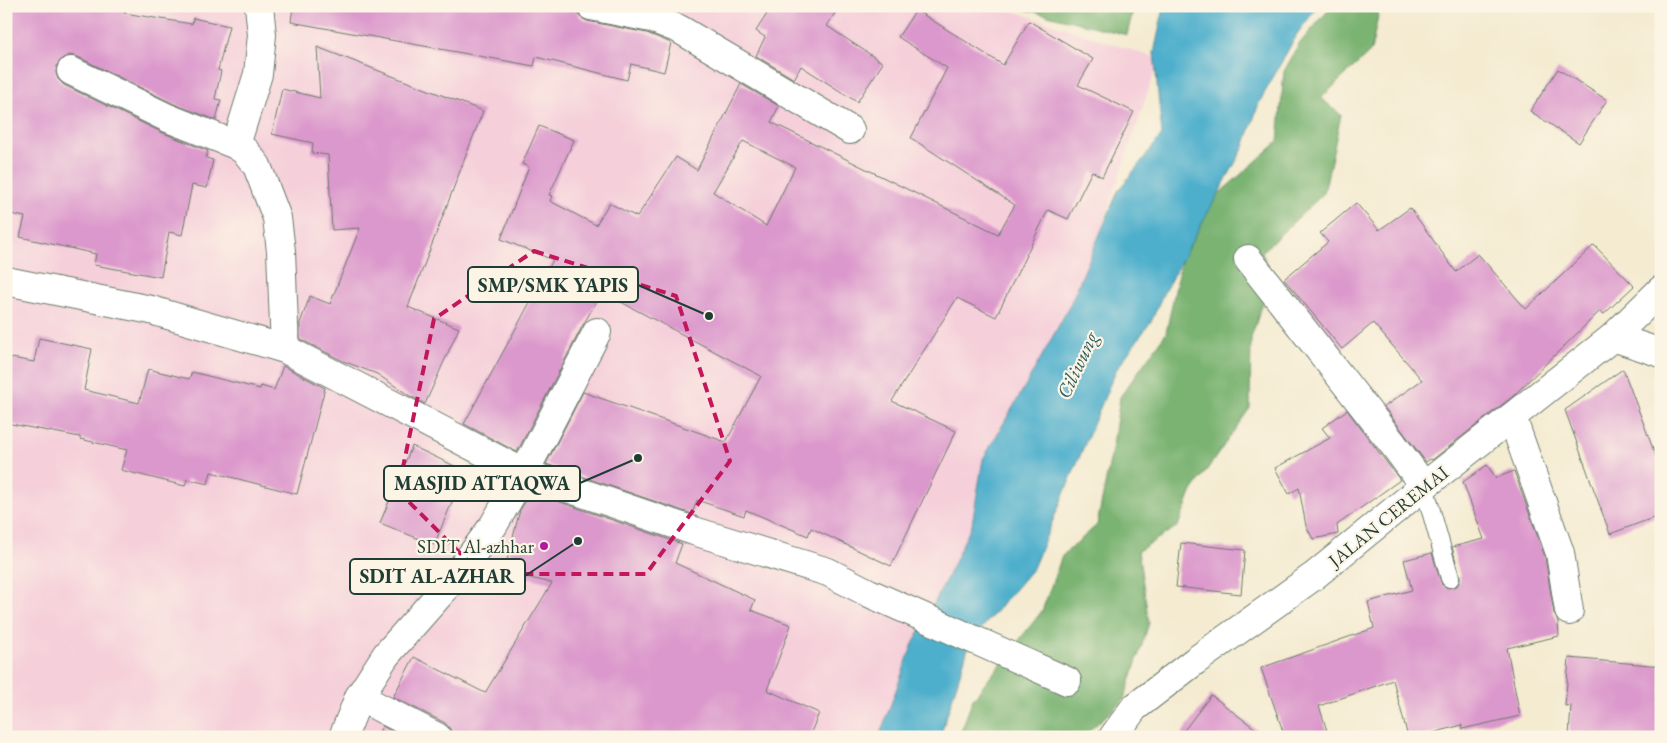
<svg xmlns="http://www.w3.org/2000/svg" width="1667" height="743" font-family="'EB Garamond',serif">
<rect width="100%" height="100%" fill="#fcf5e5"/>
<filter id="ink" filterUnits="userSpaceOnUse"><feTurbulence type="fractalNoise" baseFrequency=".02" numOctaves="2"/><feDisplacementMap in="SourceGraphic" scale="10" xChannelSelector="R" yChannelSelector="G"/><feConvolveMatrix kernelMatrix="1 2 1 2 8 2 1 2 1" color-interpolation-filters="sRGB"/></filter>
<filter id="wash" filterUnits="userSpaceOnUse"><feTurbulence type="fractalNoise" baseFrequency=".0096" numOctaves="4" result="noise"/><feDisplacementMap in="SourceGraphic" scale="20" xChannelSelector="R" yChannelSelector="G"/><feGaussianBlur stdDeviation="1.12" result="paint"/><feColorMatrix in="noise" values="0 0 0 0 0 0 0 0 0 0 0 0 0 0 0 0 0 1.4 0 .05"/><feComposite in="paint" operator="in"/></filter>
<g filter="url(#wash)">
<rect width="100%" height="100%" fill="#f4ebd1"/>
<path fill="#f5cfda" d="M6 6H992L1019 13 1159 59 929 737H6Z"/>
<g fill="#7ab372" stroke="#4c7853">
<path d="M1012 6H1134L1127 35Z"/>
<path d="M1332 6H1380L1371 51 1321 98 1341 115 1324 193 1262 252 1271 278 1251 338 1250 408 1192 491 1178 526 1138 551 1149 623 1124 700 1082 737H959L973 699 1042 611 1062 556 1097 525 1113 445 1120 397 1166 333 1181 262 1179 221 1222 191 1278 142 1284 71 1300 43Z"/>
</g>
<path fill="#4dafcc" stroke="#367680" d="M1164 6H1318L1297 34 1259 103 1244 147 1163 294 1152 320 1116 370 1033 568 970 642 940 737H879L912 646 944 584 972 524 983 459 1028 381 1069 307 1118 191 1162 135 1154 53Z"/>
<g id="blocks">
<g fill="#db98cc" fill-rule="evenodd">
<path d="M6 6H125L124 13 192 24 193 18 229 26 218 70 221 71 215 99 221 100 216 120 174 104 78 57 70 55 63 58 57 65 56 73 58 79 64 85 161 132 208 151 206 158 213 160 207 188 192 185 182 235 169 232 161 277 94 265 96 254 20 237 25 217 6 213Z"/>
<path d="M293 6H576V11L580 17 587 21 647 33 671 43 664 72 631 64 627 80 536 57 534 66 291 22Z"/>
<path d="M772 6H839L827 26 883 63 857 102 801 66 794 79 756 56 765 37 756 31Z"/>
<path d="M916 10 1003 65 1029 21 1093 59 1078 85 1134 112 1102 177 1092 171 1068 219 1048 210 996 317 957 298 892 401 956 431 891 566 811 528 808 536 746 510 744 516 697 500 692 514 546 464 583 392 726 442 761 376 602 292 583 325 517 452 464 424 553 260 501 239 529 167 522 164 539 126 574 140 549 195 552 196 550 201 596 225 609 203 637 217 676 157 697 170 741 84 779 106 771 122 998 234 1015 205 911 138 947 68 898 37ZM743 141 795 167 766 226 713 192Z"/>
<path d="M317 47 483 111 408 307 459 328 425 404 410 396 377 374 343 361 300 339V323L310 296 330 304 360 228 332 230 328 155 312 153 313 143 272 134 282 89 320 98Z"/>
<path d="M1558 69 1607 100 1579 143 1530 111Z"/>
<path d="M1356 203 1379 230 1410 208 1456 272 1478 254 1526 309 1594 245 1634 286 1604 314 1600 311 1512 397 1432 460 1430 459 1426 462 1384 407 1422 380 1373 323 1342 349 1284 279 1328 242 1320 233Z"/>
<path d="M39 338 92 349 84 390 139 403 148 369 189 379 192 372 260 389 261 386 274 390 283 366 325 388 297 494 211 472 208 484 187 479 185 486 121 470 127 450 80 439V437L6 423V357L34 362Z"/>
<path d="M1623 369 1661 470V515L1610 534 1565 410Z"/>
<path d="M1347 410 1400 480 1337 525 1338 534 1313 539 1306 526 1299 488 1289 494 1275 468 1330 438 1322 428Z"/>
<path d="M412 446 465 471 434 545 380 523Z"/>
<path d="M1487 465 1496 478 1514 471 1545 557 1554 613 1558 622 1559 636 1507 648 1520 716 1462 729V725L1418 737H1408L1393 680 1319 706 1329 737H1285L1261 668 1374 628 1368 602 1412 590 1404 560 1432 553 1442 585 1448 588 1457 586 1460 581V576L1452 547 1484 539 1463 482Z"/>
<path d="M531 492 682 544 675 563 755 600 751 610 791 625 767 690 819 713 809 737H453L450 729 445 723 393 697 414 657 485 693 552 583 504 572 520 510Z"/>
<path d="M1181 543 1245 550 1241 594 1176 587Z"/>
<path d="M1569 658 1661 666V737H1569L1571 705 1565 706Z"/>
<path d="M1211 695 1266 737H1179Z"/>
<path d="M382 726 402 737H377Z"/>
</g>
</g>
</g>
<g filter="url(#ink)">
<use href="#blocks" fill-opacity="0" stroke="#6a7a6b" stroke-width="1"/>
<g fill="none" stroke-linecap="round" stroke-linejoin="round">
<g stroke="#6a7a6b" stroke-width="20">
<path id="service" d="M1424 486 1450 578"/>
</g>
<g stroke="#6a7a6b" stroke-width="30">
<g id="minor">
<path d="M259 6 262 35 258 74 236 145 246 152 257 166 277 218 281 251 285 349"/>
<path d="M591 6 651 18 679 29 850 130"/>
<path d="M71 71 168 118 236 145"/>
<path d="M1248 259 1393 444 1424 486"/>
<path d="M6 281 151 310 285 349 524 473 694 531 828 572 869 593 1067 681"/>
<path d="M1613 337 1661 353"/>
<path d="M1512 417 1560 553 1569 611"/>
<path d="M359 697 437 737"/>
<path d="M343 737 359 697 386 655 456 576 493 526 524 473 597 332"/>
</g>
</g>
<g stroke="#6a7a6b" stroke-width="30">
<path id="tertiary" d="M1113 737 1134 708 1195 661 1314 576 1424 486 1613 337 1661 290"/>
</g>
<use href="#service" stroke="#fff" stroke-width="18"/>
<use href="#minor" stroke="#fff" stroke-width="28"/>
<use href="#tertiary" stroke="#fff" stroke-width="28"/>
</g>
</g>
<path fill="none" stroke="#c2185b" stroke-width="4" stroke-dasharray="10 6" stroke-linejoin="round" d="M534 251 676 296 730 461 646 574H481L398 491 434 319Z"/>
<circle fill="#b5179e" stroke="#fcf5e5" stroke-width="2" cx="544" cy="546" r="5"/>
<g text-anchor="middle" stroke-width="4.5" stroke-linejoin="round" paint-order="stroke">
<g font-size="19" fill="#1f3d34" stroke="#fcf5e5">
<text transform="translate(1388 516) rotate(-39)" y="7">JALAN CEREMAI</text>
</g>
<g font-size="19" fill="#1f3d34" stroke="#fcf5e5" text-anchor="end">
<text x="534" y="553">SDIT Al-azhhar</text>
</g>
<g font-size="20" font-style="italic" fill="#2d5f62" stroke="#fcf5e5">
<text transform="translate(1077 365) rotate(-65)" y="7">Ciliwung</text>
</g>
</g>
<path fill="none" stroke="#1f3d34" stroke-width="2" d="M709 316L638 285M638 458L580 483M578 541L525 576"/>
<g fill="#1f3d34" stroke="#fcf5e5" stroke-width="2">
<circle cx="709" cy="316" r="5"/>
<circle cx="638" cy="458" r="5"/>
<circle cx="578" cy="541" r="5"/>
</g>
<g fill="#fcf5e5" stroke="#1f3d34" stroke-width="2">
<rect x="468" y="267" width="170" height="35" rx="5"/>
<rect x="384" y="466" width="196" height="35" rx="5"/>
<rect x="350" y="559" width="175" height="35" rx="5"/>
</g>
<g font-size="20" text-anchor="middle" font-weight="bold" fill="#1f3d34">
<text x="553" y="292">SMP/SMK YAPIS</text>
<text x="482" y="490">MASJID ATTAQWA</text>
<text x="437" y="583">SDIT AL-AZHAR</text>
</g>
<rect width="1667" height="743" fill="none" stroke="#fcf5e5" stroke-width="25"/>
</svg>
